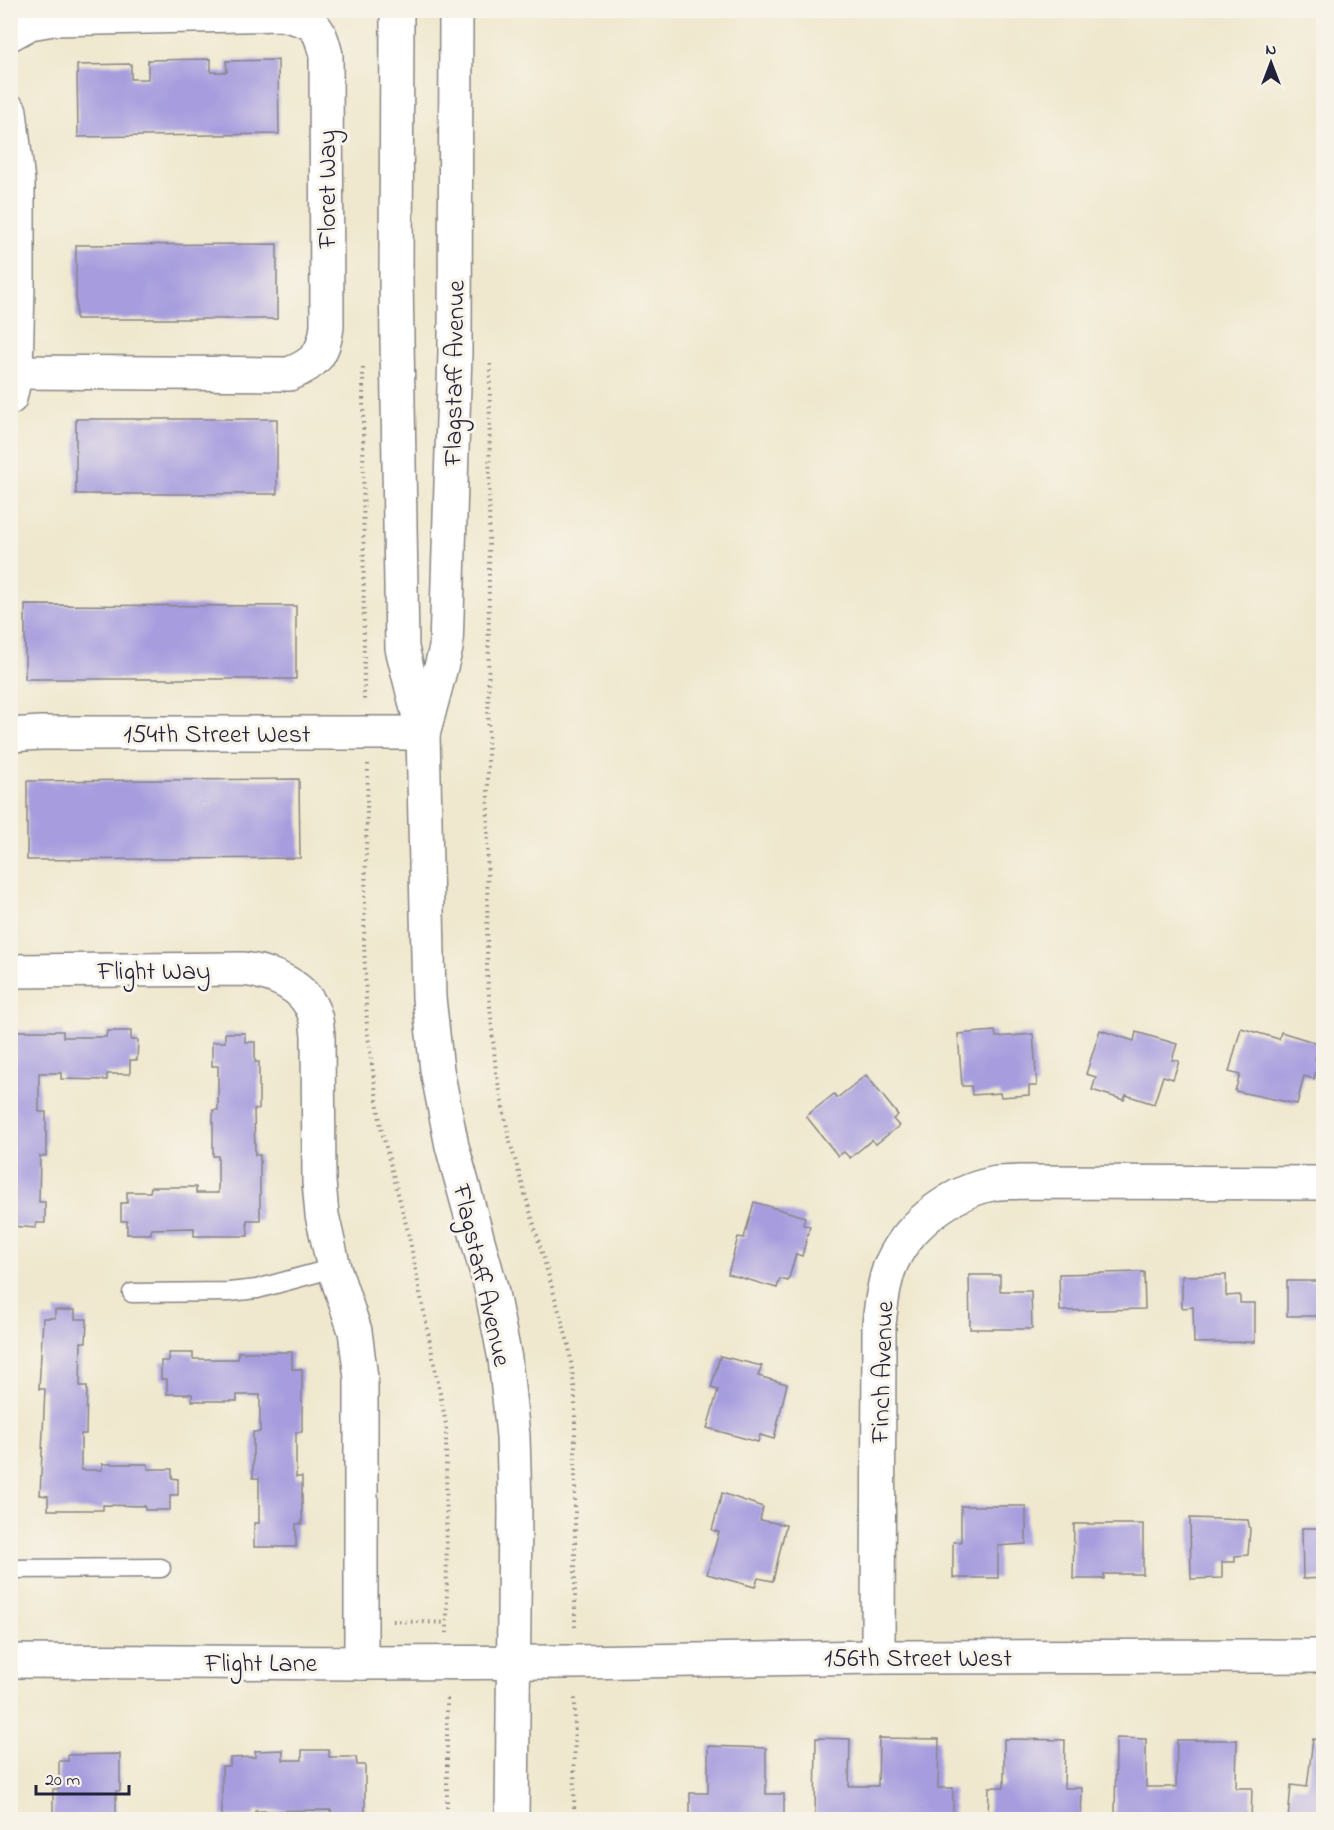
<svg xmlns="http://www.w3.org/2000/svg" width="1334" height="1830" font-family="'Indie Flower',sans-serif">
<rect width="100%" height="100%" fill="#f7f3e8"/>
<filter id="ink" filterUnits="userSpaceOnUse"><feTurbulence type="fractalNoise" baseFrequency=".0167" numOctaves="2"/><feDisplacementMap in="SourceGraphic" scale="12" xChannelSelector="R" yChannelSelector="G"/><feConvolveMatrix kernelMatrix="1 2 1 2 8 2 1 2 1" color-interpolation-filters="sRGB"/></filter>
<filter id="wash" filterUnits="userSpaceOnUse"><feTurbulence type="fractalNoise" baseFrequency=".008" numOctaves="4" result="noise"/><feDisplacementMap in="SourceGraphic" scale="24" xChannelSelector="R" yChannelSelector="G"/><feGaussianBlur stdDeviation="1.35" result="paint"/><feColorMatrix in="noise" values="0 0 0 0 0 0 0 0 0 0 0 0 0 0 0 0 0 1.4 0 .05"/><feComposite in="paint" operator="in"/></filter>
<g filter="url(#wash)">
<rect width="100%" height="100%" fill="#efe8ce"/>
<g id="blocks">
<g fill="#a69cde">
<path d="M211 59V72H227L226 61 278 60 279 134 78 137 77 65 131 64V79H148V60Z"/>
<path d="M277 244V319H76V245Z"/>
<rect x="76" y="419" width="201" height="75"/>
<path d="M25 605 296 606V679H25Z"/>
<path d="M299 779 300 858 27 860V781Z"/>
<path d="M1241 1028 1279 1039 1281 1032 1320 1044 1315 1059 1319 1060 1314 1079 1304 1076 1297 1104 1235 1091 1240 1075 1229 1072Z"/>
<path d="M1100 1030 1134 1041 1136 1032 1177 1044 1172 1060 1179 1061 1173 1079 1163 1076 1154 1104 1126 1095 1124 1100 1092 1090 1096 1077 1086 1074Z"/>
<path d="M10 1031H63V1037H106L107 1031H131V1040H138L137 1060H130V1074H107V1080L61 1079V1073H39V1112H46V1156H40L39 1202H45V1223H36V1228L10 1226Z"/>
<path d="M995 1031 996 1037 1033 1034 1037 1086H1029V1095L1001 1097 1000 1093 972 1095 971 1086H962L958 1034Z"/>
<path d="M225 1033H245V1042H255V1062H259V1109H254L255 1155H260V1220H247L248 1236H194V1228L151 1229V1234H127V1221H121V1203H127V1192H150L151 1187H196V1193H218V1156H213V1110H218V1066H212V1042H225Z"/>
<path d="M866 1075 898 1115 893 1119 899 1126 876 1144 872 1140 850 1158 844 1152 838 1156 806 1116 834 1094 837 1098Z"/>
<path d="M754 1202 805 1217 803 1225 810 1226 802 1256 796 1254 788 1281 780 1279 777 1288 728 1274 738 1237 744 1238Z"/>
<path d="M1144 1272 1145 1309 1060 1311 1059 1274Z"/>
<path d="M969 1275H1000V1291H1031L1032 1329H970Z"/>
<path d="M1226 1275V1296L1240 1295V1303H1255V1342L1194 1343 1193 1307 1182 1308V1276Z"/>
<rect x="1287" y="1281" width="37" height="35"/>
<path d="M55 1310H75V1319H87L86 1342H81L80 1386H87L86 1434H81V1470H102V1464H148V1469H172V1478L178 1479V1495H170V1510H145V1506L103 1505V1510H48V1496L40 1495 45 1389H39L43 1318H55Z"/>
<path d="M238 1352H292V1369H302V1432H296V1477H302V1524H296V1547H254V1523H259V1478H253V1432H260V1395H237V1401H192V1394H167V1379H161V1361H169V1353H193V1359H238Z"/>
<path d="M720 1356 762 1366 758 1376 787 1384 774 1439 760 1435 758 1442 707 1428 718 1390 711 1388Z"/>
<path d="M722 1493 763 1507 760 1520 786 1525 773 1581 758 1578 755 1587 707 1574 719 1532 712 1530Z"/>
<path d="M961 1506H1026V1544L998 1546V1578H953V1542H961Z"/>
<path d="M1190 1518 1248 1520 1250 1529 1248 1555 1235 1556V1562H1222V1578L1191 1579Z"/>
<path d="M1074 1524H1143V1574H1104V1579H1073Z"/>
<path d="M1302 1528H1324V1578L1303 1579Z"/>
<path d="M816 1738 850 1739 849 1786H878L879 1738 939 1739 938 1788H953V1820H815Z"/>
<path d="M1116 1738 1146 1739V1787H1176L1177 1740H1237L1236 1788H1252L1251 1820H1115Z"/>
<path d="M1004 1739 1065 1740 1064 1788H1082L1081 1820H988L989 1787H1004Z"/>
<path d="M1313 1739 1324 1740V1820H1288L1291 1785 1307 1787Z"/>
<path d="M708 1746 766 1748V1794H784V1820H690V1793H708Z"/>
<path d="M283 1750V1760H302V1750H329V1757H356L357 1765H365V1817H331V1810L255 1811V1816H222V1766H230V1758L255 1757V1751Z"/>
<path d="M120 1754V1791H116V1820H53V1789H59V1761H68V1755Z"/>
</g>
</g>
</g>
<g filter="url(#ink)">
<use href="#blocks" fill-opacity="0" stroke="#888584" stroke-width="1.5"/>
<g fill="none" stroke-linecap="round" stroke-linejoin="round">
<g stroke="#888584" stroke-width="21">
<g id="service">
<path d="M132 1293 229 1292 257 1289 334 1268"/>
<path d="M10 1569 161 1568"/>
</g>
</g>
<g stroke="#888584" stroke-width="36">
<g id="minor">
<path d="M10 34 30 23 53 19 281 14C312 22 318 21 326 55L327 326C324 354 315 364 289 374L16 372"/>
<path d="M10 111 18 182V285L16 372 10 398"/>
<path d="M10 735 41 733H423"/>
<path d="M10 971 244 969C272 973 306 985 315 1016 317 1022 317 1029 318 1035L319 1182 322 1215 334 1268 355 1331 361 1378V1663"/>
<path d="M878 1657 879 1324C881 1305 883 1287 889 1269 905 1227 949 1193 992 1184 1001 1182 1011 1183 1020 1182L1324 1183"/>
<path d="M10 1661 361 1663 575 1662 878 1657 1324 1656"/>
</g>
</g>
<g stroke="#888584" stroke-width="36">
<g id="tertiary">
<path d="M397 10 396 278 402 648 423 733 429 998 437 1070 452 1146 491 1288 505 1359 513 1436 515 1507 512 1820"/>
<path d="M424 731 446 648 455 352 456 10"/>
</g>
</g>
<g stroke="#888584" stroke-width="4" stroke-dasharray="1.5 4.5" stroke-linecap="butt">
<path d="M490 364 487 974 496 1072 510 1142 569 1346 575 1393V1630"/>
<path d="M363 368 364 702"/>
<path d="M368 764 364 942 367 1029 381 1128 409 1236 446 1424 447 1633"/>
<path d="M393 1621 447 1623"/>
<path d="M447 1820V1694"/>
<path d="M574 1820 575 1694"/>
</g>
<use href="#service" stroke="#fff" stroke-width="18"/>
<use href="#minor" stroke="#fff" stroke-width="33"/>
<use href="#tertiary" stroke="#fff" stroke-width="33"/>
</g>
</g>
<g text-anchor="middle" stroke-width="6" stroke-linejoin="round" paint-order="stroke">
<g font-size="26" fill="#22223b" stroke="#f7f3e8">
<text transform="translate(326 189) rotate(-90)" y="9">Floret Way</text>
<text transform="translate(453 373) rotate(-89)" y="9">Flagstaff Avenue</text>
<text x="217" y="742">154th Street West</text>
<text x="154" y="979">Flight Way</text>
<text transform="translate(483 1275) rotate(77)" y="9">Flagstaff Avenue</text>
<text transform="translate(881 1372) rotate(-88)" y="9">Finch Avenue</text>
<text x="918" y="1666">156th Street West</text>
<text x="261" y="1671">Flight Lane</text>
</g>
</g>
<rect width="1334" height="1830" fill="none" stroke="#f7f3e8" stroke-width="36"/>
<g transform="translate(1271 63)" stroke="#f7f3e8" stroke-width="4.5" paint-order="stroke">
<path d="M0-4.5L10 22L0 15L-10 22Z" fill="#22223b"/>
<text y="-9" font-size="16" font-weight="bold" text-anchor="middle" fill="#22223b">N</text>
</g>
<path d="M36 1785v9h93v-9" fill="none" stroke="#22223b" stroke-width="3"/>
<text x="45" y="1785" font-size="18" fill="#22223b" stroke="#f7f3e8" stroke-width="4.5" paint-order="stroke">20 m</text>
</svg>
